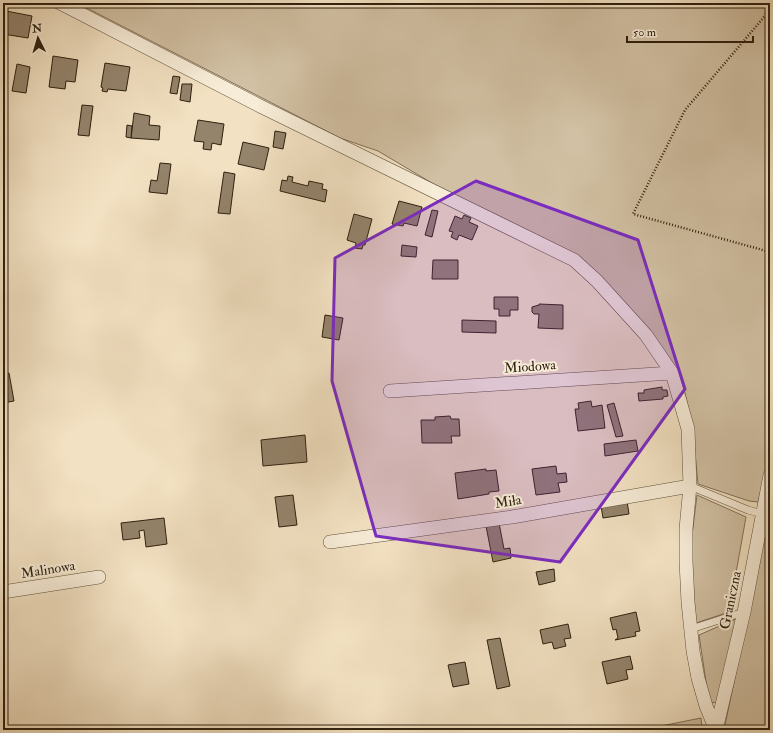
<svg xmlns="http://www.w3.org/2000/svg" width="773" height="733" font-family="'IM FELL Double Pica',serif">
<rect width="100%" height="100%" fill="#f2e1c2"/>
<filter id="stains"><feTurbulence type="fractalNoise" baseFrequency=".005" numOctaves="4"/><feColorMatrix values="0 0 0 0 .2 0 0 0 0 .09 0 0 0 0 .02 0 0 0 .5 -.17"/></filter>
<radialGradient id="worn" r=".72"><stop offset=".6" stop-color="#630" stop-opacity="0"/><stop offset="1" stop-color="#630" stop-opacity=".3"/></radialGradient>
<g fill="#d1c0a3" stroke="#807058">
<path d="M77 3H770V456L758 502 749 501 698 484 693 431 685 393 672 361 614 290 573 255 474 208 378 151 340 138Z"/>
<path d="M697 495 746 517 729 612 696 623 690 552Z"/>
<path d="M770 500V730H724L747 620Z"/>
<path d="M740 617 717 703 709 702 699 635Z"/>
<path d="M701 718 702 730H641Z"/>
</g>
<g fill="#94846c" stroke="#2e200e">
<path d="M6 11 32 16 28 38 3 34Z"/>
<path d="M53 56 78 60 75 82 66 81 65 89 49 87Z"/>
<path d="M105 63 130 67 126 91 108 89 107 92 102 91 103 88 101 87Z"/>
<path d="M17 64 30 67 26 93 12 91Z"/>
<path d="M173 76 180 77 177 94 170 93Z"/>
<path d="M182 84H192L190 102 180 100Z"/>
<path d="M82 105 93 106 89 136 78 135Z"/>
<path d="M134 113 150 116 149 125 160 126 159 140 131 138Z"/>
<path d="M198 120 224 124 221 145 212 143 211 150 203 149 204 142 194 141Z"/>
<path d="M127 125 132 126 131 138 126 137Z"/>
<path d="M275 131 286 133 283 149 273 147Z"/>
<path d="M243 142 269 148 264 170 238 164Z"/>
<path d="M160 163 171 164 167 194 149 192 151 180 157 181Z"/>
<path d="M224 172 235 174 230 214 218 213Z"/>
<path d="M288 176 293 177 292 182 308 186 309 181 323 184 322 189 327 190 325 202 280 191 282 180 287 181Z"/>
<path d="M399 201 422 207 417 226 404 223 403 226 392 224Z"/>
<path d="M432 210 438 211 432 237 425 235Z"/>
<path d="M354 214 372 219 365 245H363L362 249 355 248 356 243 347 240Z"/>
<path d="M464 215 471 218 469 222 478 226 472 240 459 235 457 240 451 237 453 232 449 231 455 216 462 219Z"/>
<path d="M402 245 417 247 416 257 401 256Z"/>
<path d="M433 260H458V279H432Z"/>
<path d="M494 297H518V310H510V316H499V309H494Z"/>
<path d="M539 304 563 305V329L538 328 539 314H534L532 312V307L539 305Z"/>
<path d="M325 315 343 318 339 340 322 337Z"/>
<path d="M462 320 496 321V333L462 332Z"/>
<path d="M9 373 14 401 3 403V374Z"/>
<path d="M662 387V390H667L668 396 663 397V399L639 401 638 393H644V390Z"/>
<path d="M591 401 592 407 602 405 605 428 578 431 575 409H579L578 403Z"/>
<path d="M614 403 623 436 616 437 607 405Z"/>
<path d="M450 416 451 419H459L460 436H451L452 443H422L421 420H435V417Z"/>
<path d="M305 435 307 462 263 466 261 440Z"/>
<path d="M636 440 638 451 605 456 604 444Z"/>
<path d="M556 466 557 474 566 473 567 482 558 483 560 492 536 495 532 469Z"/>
<path d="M486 469V471L496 470 499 491 489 492V494L458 499 455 473Z"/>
<path d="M293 495 297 525 279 527 275 497Z"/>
<path d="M627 501 629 514 603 518 601 506Z"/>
<path d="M164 518 167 544 146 547 144 530 139 531 140 538 123 540 121 523Z"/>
<path d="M499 523 504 549 510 548 511 558 493 562 486 526Z"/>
<path d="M554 569 555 581 539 585 536 572Z"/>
<path d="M636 612 640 631 635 632 636 636 615 640 618 638 616 629 613 630 610 618Z"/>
<path d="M568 624 571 638 564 639 566 646 554 649 552 642 543 644 540 630Z"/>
<path d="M500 638 510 686 497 689 487 640Z"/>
<path d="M630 656 633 669 626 670 628 679 607 684 602 662Z"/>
<path d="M465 662 469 684 453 687 448 665Z"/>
</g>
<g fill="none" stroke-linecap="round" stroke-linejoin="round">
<g stroke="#5f503b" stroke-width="8">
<g id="service">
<path d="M690 486 748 510 763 514"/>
<path d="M691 629 744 612"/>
</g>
</g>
<g stroke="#5f503b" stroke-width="14">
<g id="minor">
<path d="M60 3 262 107 574 260 597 281 646 335 672 373 688 429 690 486 686 529V561L688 602 693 651 698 678 706 706 716 730"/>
<path d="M390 391 672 373"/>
<path d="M330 542 512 517 690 486"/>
<path d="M3 592 99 577"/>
<path d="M716 730 744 612 770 475"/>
</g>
</g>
<g stroke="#2e200e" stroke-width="2.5" stroke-dasharray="1 2" stroke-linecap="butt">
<path d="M764 3 770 5"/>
<path d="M770 10 685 110 633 214 770 252"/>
</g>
<use href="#service" stroke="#f7ecd7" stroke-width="7"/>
<use href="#minor" stroke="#f7ecd7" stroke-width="13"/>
</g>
<path fill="#7b2cbf" fill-opacity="0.2" stroke="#7b2cbf" stroke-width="3" stroke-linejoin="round" d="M476 181 638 240 685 389 560 562 376 536 332 381 335 258Z"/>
<g text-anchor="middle" stroke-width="4" stroke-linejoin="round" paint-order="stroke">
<g font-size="14" fill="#2e200e" stroke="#f7ecd7">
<text transform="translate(530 366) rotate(-4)" y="5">Miodowa</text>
<text transform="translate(508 501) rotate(-9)" y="5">Miła</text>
<text transform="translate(48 569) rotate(-9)" y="5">Malinowa</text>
<text transform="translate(730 600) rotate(-78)" y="5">Graniczna</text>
</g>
</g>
<rect width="773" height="733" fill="none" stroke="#f2e1c2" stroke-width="16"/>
<rect x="4" y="4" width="765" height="725" fill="none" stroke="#2e200e" stroke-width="2"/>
<rect x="8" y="8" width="757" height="717" fill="none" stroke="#2e200e"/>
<g transform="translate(38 38) rotate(355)" stroke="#f7ecd7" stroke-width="3" paint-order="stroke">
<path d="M0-3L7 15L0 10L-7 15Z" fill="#2e200e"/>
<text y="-6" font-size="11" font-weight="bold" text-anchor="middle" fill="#2e200e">N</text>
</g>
<path d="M627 36v6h126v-6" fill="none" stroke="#2e200e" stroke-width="2"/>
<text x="633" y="36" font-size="12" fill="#2e200e" stroke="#f7ecd7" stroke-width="3" paint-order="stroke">50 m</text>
<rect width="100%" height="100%" filter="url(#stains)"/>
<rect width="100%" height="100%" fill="url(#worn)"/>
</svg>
